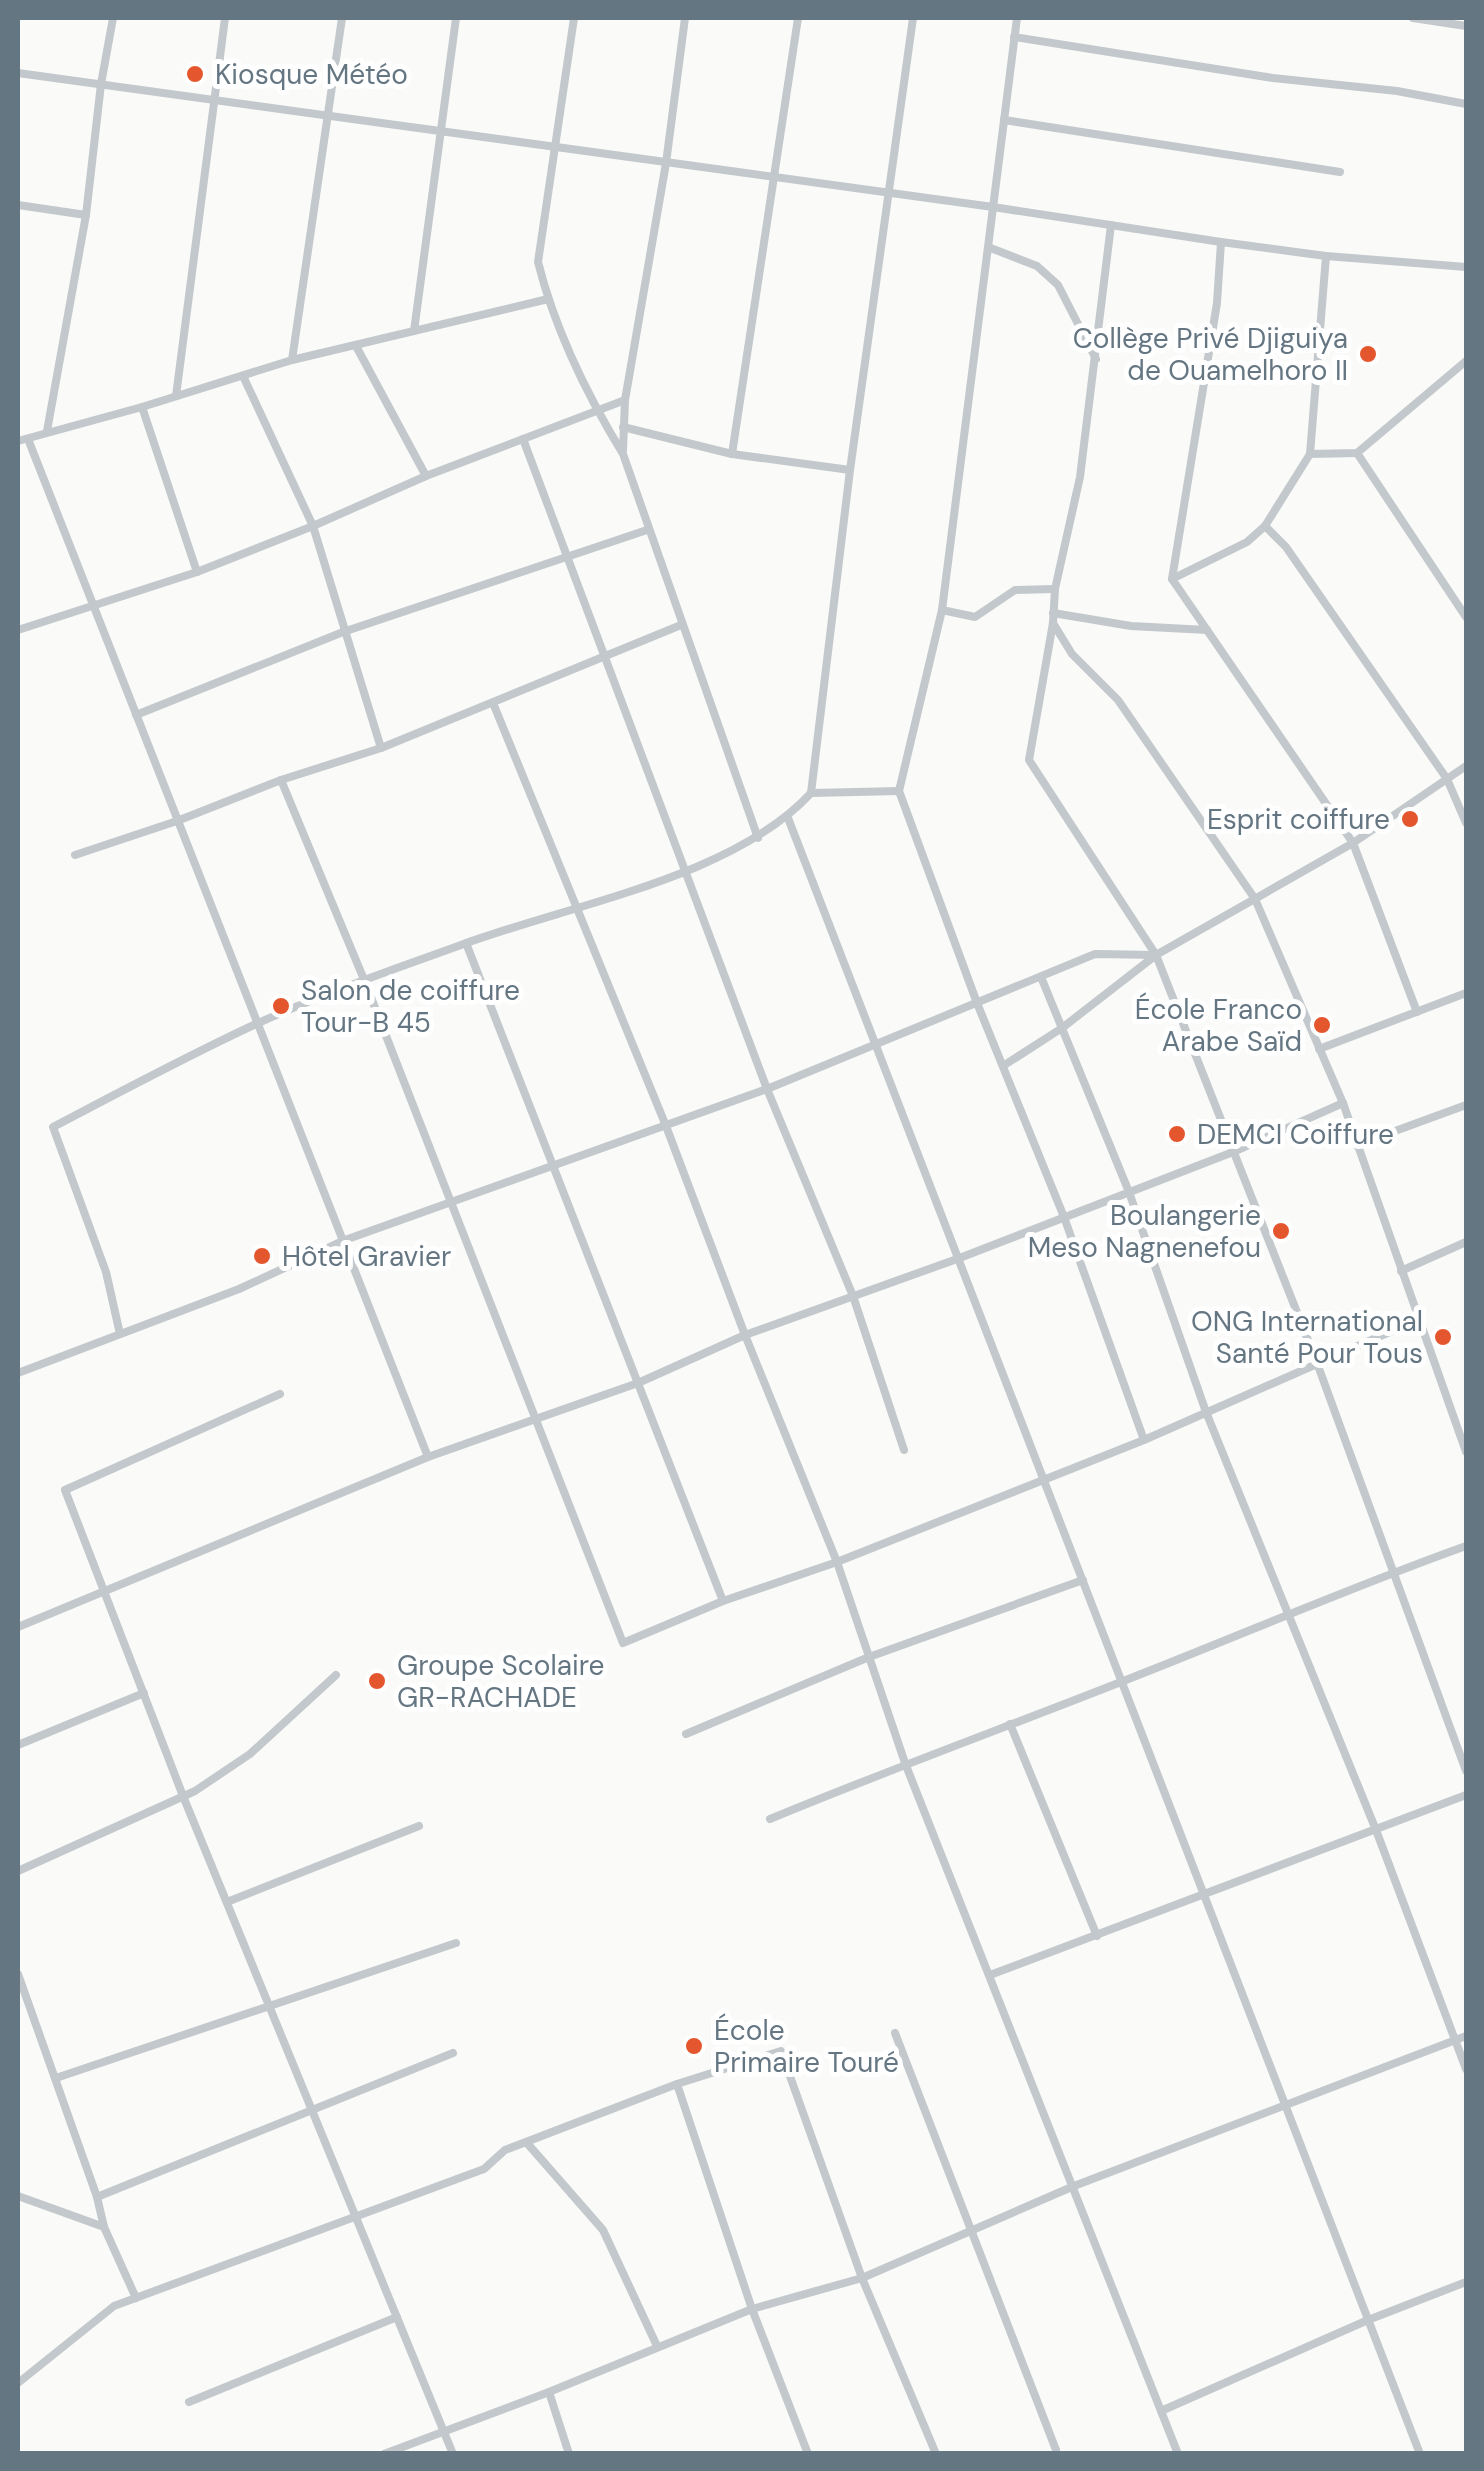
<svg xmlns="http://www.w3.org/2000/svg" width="1484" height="2471" font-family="'DM Sans',sans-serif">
<rect width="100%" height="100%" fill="#fafaf8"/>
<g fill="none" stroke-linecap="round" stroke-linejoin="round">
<g stroke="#c3c8cc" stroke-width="8">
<path d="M574 18 538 262C555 330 587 395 623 454L758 838"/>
<path d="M1017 18 942 610 899 791 977 1003 1064 1217 1144 1440"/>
<path d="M1413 18 1466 26"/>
<path d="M1014 37 1273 78 1397 91 1466 104"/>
<path d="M18 73 993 207 1221 242 1326 256 1466 267"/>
<path d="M1004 120 1340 172"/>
<path d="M18 205 86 215"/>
<path d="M1111 225 1080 477 1055 589 1053 623 1029 760 1156 955 1317 1363 1466 1771"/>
<path d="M1221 242 1217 303 1172 579 1353 843 1417 1012"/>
<path d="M988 247 1037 266 1058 285 1096 359"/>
<path d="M414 331 456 18"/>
<path d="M356 346 426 476"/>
<path d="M292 360 342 18"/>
<path d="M243 376 313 526 381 748"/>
<path d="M176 396 225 18"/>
<path d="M142 407 197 572"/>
<path d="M623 427 732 454 850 470"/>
<path d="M47 431 86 215 101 84 113 18"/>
<path d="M28 439 428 1457"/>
<path d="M523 439 767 1089 853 1296 904 1450"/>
<path d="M18 441 142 407 292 360 548 299"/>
<path d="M623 450 625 400 666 163 685 18"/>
<path d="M1357 453 1466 617"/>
<path d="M732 454 798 18"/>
<path d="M1310 454 1326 256"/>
<path d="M1265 526 1286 547 1447 779 1466 823"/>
<path d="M1172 579 1247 542 1265 526 1310 454 1357 453 1466 361"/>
<path d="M942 610 975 617 1015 590 1055 589"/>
<path d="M1053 613 1131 626 1207 630"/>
<path d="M1053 623 1072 654 1118 700 1255 899 1343 1103 1466 1452"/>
<path d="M18 630 197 572 313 526 426 476 625 400"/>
<path d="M493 703 666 1126 745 1335 837 1562 905 1763 1178 2454"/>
<path d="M136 715 343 632 647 530"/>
<path d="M281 780 365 982 623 1643 723 1601 837 1562 1144 1440 1417 1320"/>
<path d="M811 793 850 470 913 18"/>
<path d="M788 818 1420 2454"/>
<path d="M75 855 177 821 281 780 381 748 681 625"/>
<path d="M466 943 723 1601"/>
<path d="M1041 977 1129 1192 1206 1412 1376 1830 1466 2069"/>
<path d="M1319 1049 1466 993"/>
<path d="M1003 1066 1062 1028 1156 955 1353 843 1466 766"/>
<path d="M1357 1145 1466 1105"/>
<path d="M1401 1271 1466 1242"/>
<path d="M120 1334 106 1272 53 1127C120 1092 187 1056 256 1024 322 994 392 970 461 945 568 905 733 878 811 793L899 791"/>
<path d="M18 1373 239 1289 345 1240 767 1089 1095 954 1156 955"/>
<path d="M280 1394 65 1490 183 1796 453 2454"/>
<path d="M18 1627 428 1457 638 1383 745 1335 957 1259 1233 1152 1343 1103"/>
<path d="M1010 1724 1097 1936"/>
<path d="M686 1734 869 1657 1083 1580"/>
<path d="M18 1745 144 1693"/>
<path d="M770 1819C888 1770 1007 1727 1126 1680 1239 1636 1351 1587 1466 1546"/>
<path d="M18 1871 195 1791 250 1754 336 1675"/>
<path d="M227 1902 419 1826"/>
<path d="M18 1974 97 2197 104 2227 136 2298"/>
<path d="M990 1975 1466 1795"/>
<path d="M895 2033 1056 2450"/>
<path d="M56 2078 456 1943"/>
<path d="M677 2084 752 2309 808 2454"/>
<path d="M527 2143 603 2230 657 2346"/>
<path d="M18 2196 104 2227"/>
<path d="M97 2197 453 2053"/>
<path d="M18 2383 114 2306 484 2169 505 2150 677 2084 781 2051 862 2278 936 2454"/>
<path d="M549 2392 569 2454"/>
<path d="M189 2402 397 2317"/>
<path d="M1161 2411 1368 2320 1466 2282"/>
<path d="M384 2454 549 2392 752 2309 862 2278 1074 2186 1466 2036"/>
</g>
</g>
<g fill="#e4572e" stroke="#fff" stroke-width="4">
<circle cx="195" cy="74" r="10"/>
<circle cx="1368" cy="354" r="10"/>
<circle cx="1410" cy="819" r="10"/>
<circle cx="281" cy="1006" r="10"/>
<circle cx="1322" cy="1025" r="10"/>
<circle cx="1177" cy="1134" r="10"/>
<circle cx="1281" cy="1231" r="10"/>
<circle cx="262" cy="1256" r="10"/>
<circle cx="1443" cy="1337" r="10"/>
<circle cx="377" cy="1681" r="10"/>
<circle cx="694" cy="2046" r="10"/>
</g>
<g text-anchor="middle" stroke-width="10" stroke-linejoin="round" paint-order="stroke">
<g font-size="28" fill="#657683" stroke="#fff" text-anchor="start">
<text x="215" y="84">Kiosque Météo</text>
<text x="1348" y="348" text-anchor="end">Collège Privé Djiguiya<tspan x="1348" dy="32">de Ouamelhoro II</tspan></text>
<text x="1390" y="829" text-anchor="end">Esprit coiffure</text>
<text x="301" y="1000">Salon de coiffure<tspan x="301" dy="32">Tour-B 45</tspan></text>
<text x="1302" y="1019" text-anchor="end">École Franco<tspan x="1302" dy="32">Arabe Saïd</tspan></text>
<text x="1197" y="1144">DEMCI Coiffure</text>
<text x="1261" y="1225" text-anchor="end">Boulangerie<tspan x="1261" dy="32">Meso Nagnenefou</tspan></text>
<text x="282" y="1266">Hôtel Gravier</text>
<text x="1423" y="1331" text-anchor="end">ONG International<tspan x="1423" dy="32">Santé Pour Tous</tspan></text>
<text x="397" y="1675">Groupe Scolaire<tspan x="397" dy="32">GR-RACHADE</tspan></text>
<text x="714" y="2040">École<tspan x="714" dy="32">Primaire Touré</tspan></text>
</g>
</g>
<rect width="1484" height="2471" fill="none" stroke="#657683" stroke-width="40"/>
</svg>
